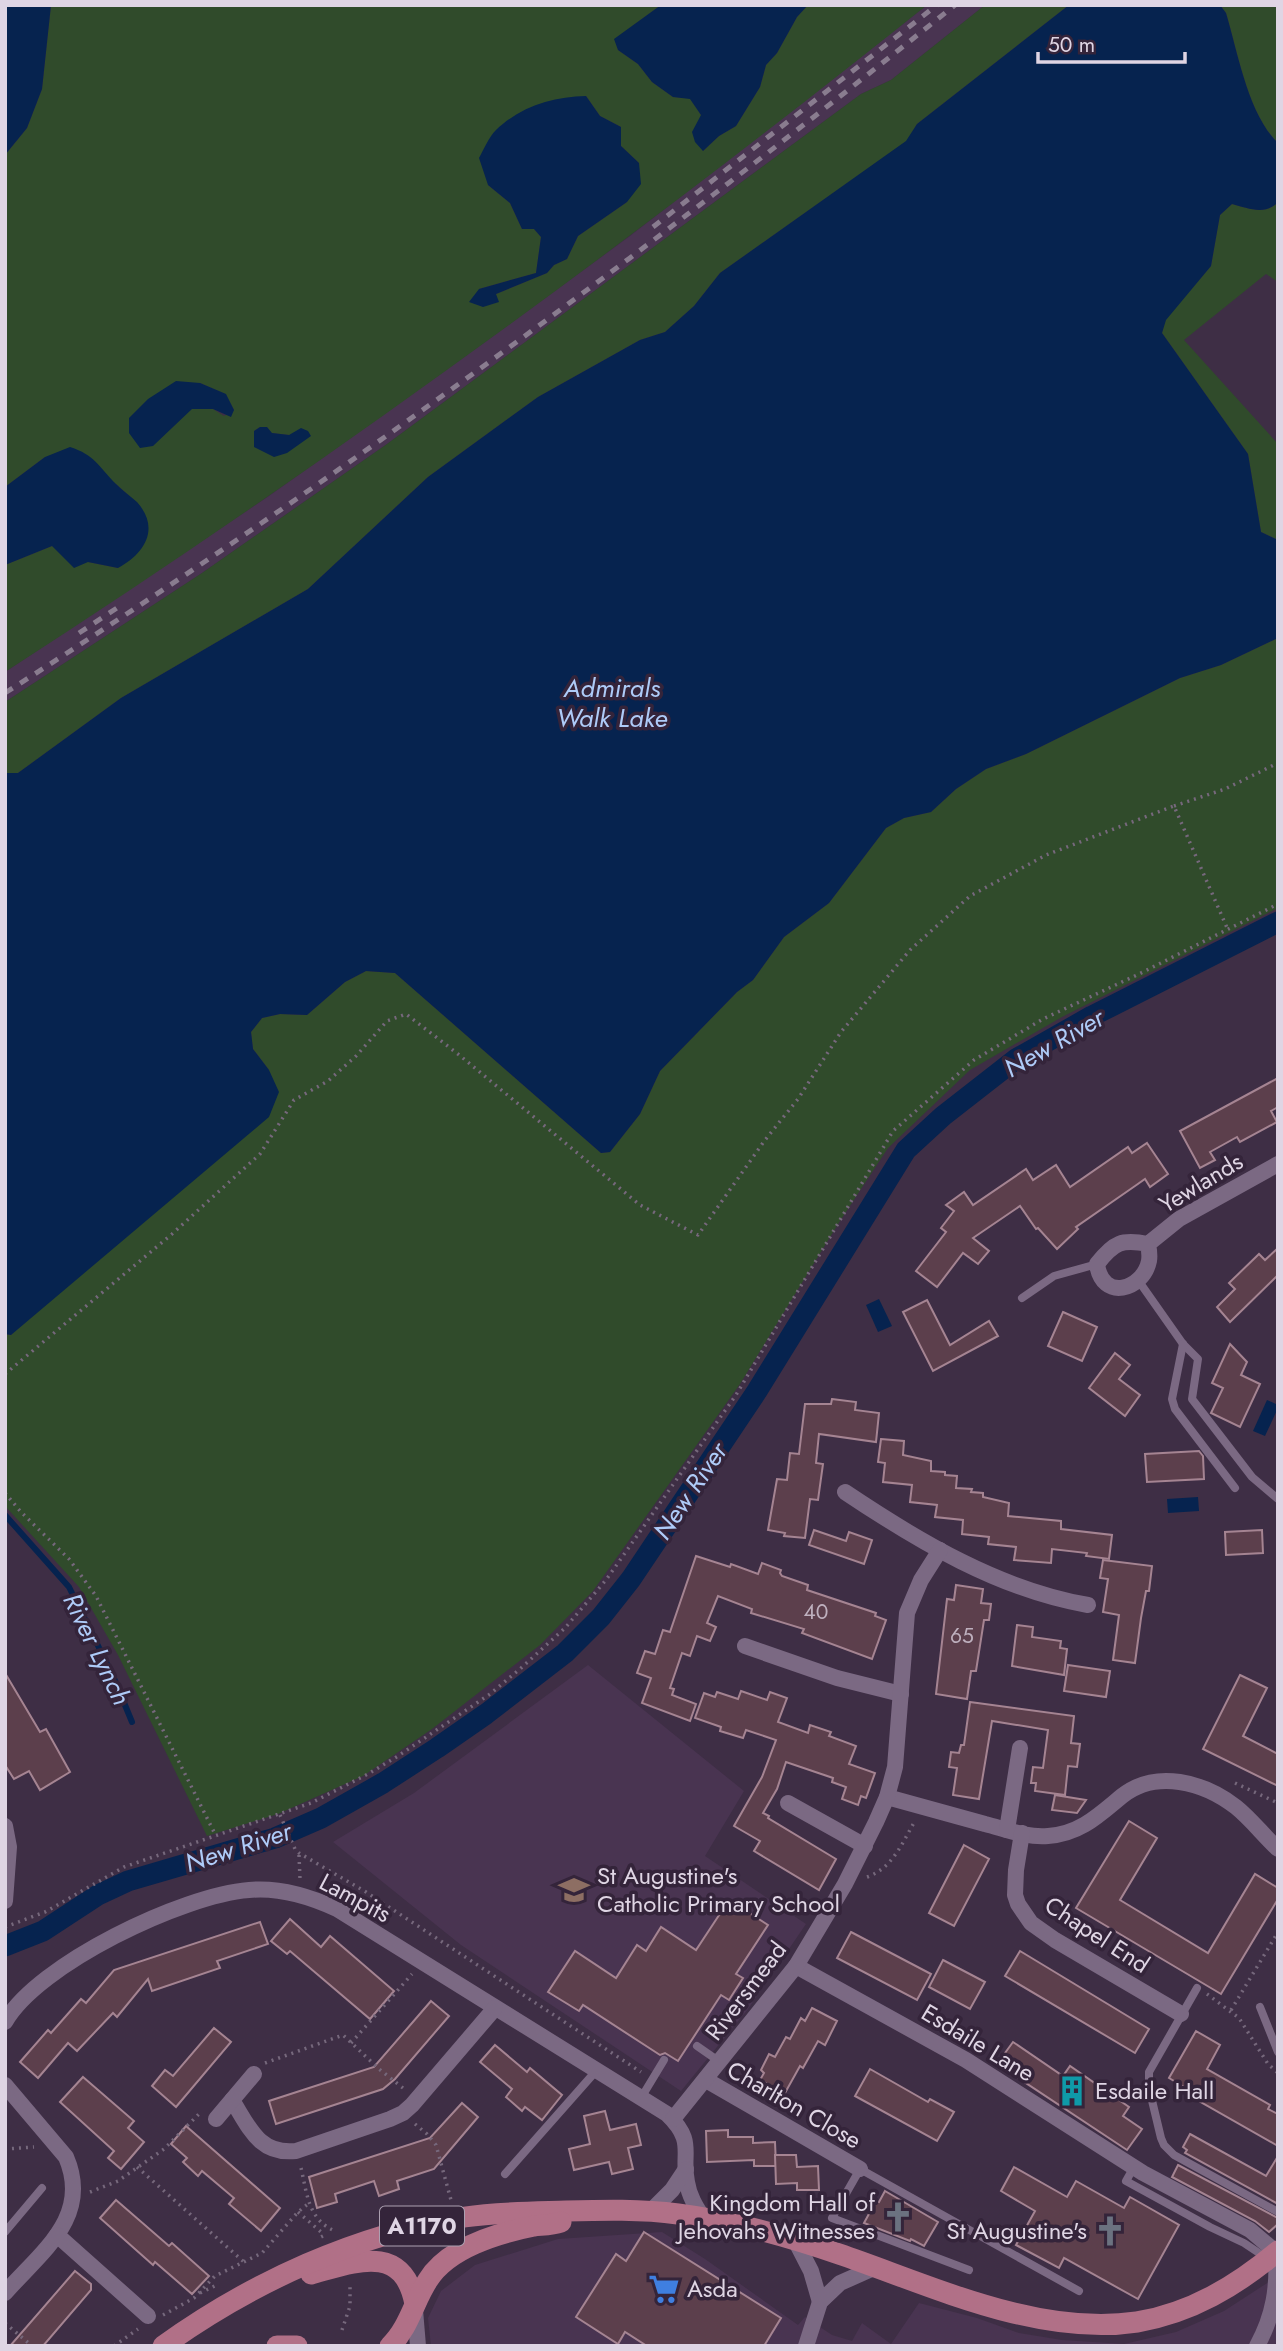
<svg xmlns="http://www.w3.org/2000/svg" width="1283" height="2351" font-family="Jost,sans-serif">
<rect width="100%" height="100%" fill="#3e2e45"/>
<g fill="#493451">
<path d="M927 5H985L891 80 861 94 387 444 202 573 5 702V672L269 496 485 342 630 236Z"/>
<path d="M588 1665 744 1791 705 1856 806 1924 748 2009 681 2091 461 1945 333 1842 414 1793Z"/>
<path d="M662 2232 705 2259 798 2325 805 2317 832 2335 852 2341 862 2323 891 2344 919 2303 977 2318 1019 2333 1062 2340 1124 2344 1176 2332 1224 2311 1278 2276V2346H431L428 2318 441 2291 475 2265 558 2239Z"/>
</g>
<g fill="#304b2b" fill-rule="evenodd">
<path d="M51 5H661L615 39 618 50 638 64 652 82 673 97 690 98 701 115 703 151 719 136 736 126 760 87 766 65 777 53 797 17 808 5H927C631 242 324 466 5 672V565L52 546 88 562 118 568 137 503 116 484 45 457 5 487V155L27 128 42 89ZM586 96 600 116 621 127V146L639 163 627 202 578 236 567 259 554 265 547 273 496 294 479 289 536 273 541 237 534 229H522L510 203 488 185ZM200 383 225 394 234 410 224 416 213 409H192ZM260 427H267L271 433 289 435 254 446V431Z"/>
<path d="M985 5H1069L917 124 907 141 720 273 694 306 665 332 640 340 538 397 428 477 308 589 121 698 18 773H5V702L202 573 387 444 861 94 891 80Z"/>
<path d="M1220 5H1278V143C1248 114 1238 53 1226 13Z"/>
<path d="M1278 202V282L1266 274 1184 340 1278 444V540L1261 532 1248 454 1162 333 1165 320 1211 266 1220 215 1232 204C1248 208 1265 216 1278 202Z"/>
<path d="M1278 638V908L1062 1017 970 1070 888 1148 838 1224 740 1384 593 1591 540 1645 432 1729 363 1776 278 1814 207 1836 118 1655 79 1587 5 1506V1334L11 1335 269 1070 253 1049 251 1032 262 1018 280 1014 307 1015 345 982 366 971 395 973 601 1153 610 1152 640 1114 660 1071 737 992 753 980 784 937 829 903 886 828 904 818 931 812 956 789 986 769 1026 754 1180 678 1221 665Z"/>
</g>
<g fill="#06234f">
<path d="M5 5H51L42 89 27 128 5 155Z"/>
<path d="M661 5H808L797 17 777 53 766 65 760 87 736 126 719 136 703 151 695 142 692 132 701 115 690 99 673 97 652 82 638 64 618 50 614 39Z"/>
<path d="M1069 5H1220L1226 13C1238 53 1248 114 1278 143V202C1265 216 1248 208 1232 204L1220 215 1211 266 1166 320 1162 333 1248 454 1261 532 1278 540V638L1221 665 1180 678 1026 754 986 769 956 789 931 812 904 818 886 828 829 903 784 937 753 980 737 992 660 1071 640 1114 610 1152 601 1153 395 973 366 971 345 982 307 1015 280 1014 262 1018 251 1032 253 1049 269 1070 279 1092 269 1117 11 1335 5 1334V773H18L121 698 308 589 428 477 538 397 640 340 665 332 694 306 720 273 906 141 917 124Z"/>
<path d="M586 96 600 116 621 127V146L639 163 641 184 627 202 578 236 567 259 554 265 547 273 496 294 499 302 483 307 469 302 479 289 536 273 541 237 534 229H522L510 203 488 185 479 158C484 149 489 137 496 130 521 106 553 97 586 96Z"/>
<path d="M176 381 200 383 226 394 234 410 231 417 213 409H192L153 446 140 448 129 433V418L148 399Z"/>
<path d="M260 427H267L272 433 289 435 301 428 308 431 311 436 287 453 274 457 254 447V431Z"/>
<path d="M70 447C95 455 98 466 116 484 122 490 130 496 137 502 161 529 144 554 118 568L88 562 74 568 52 546 5 565V487L45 457Z"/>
<path d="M879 1299 892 1326 878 1332 866 1305Z"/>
<path d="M1267 1400 1278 1405V1408L1265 1436 1253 1431Z"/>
<path d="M1198 1497 1199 1511 1168 1513 1167 1499Z"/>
</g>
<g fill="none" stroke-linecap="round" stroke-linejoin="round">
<path stroke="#06234f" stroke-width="6" d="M5 1515 69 1587 113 1676 132 1722"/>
<path stroke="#06234f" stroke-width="21" d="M5 1946 43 1931 98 1895 128 1881 275 1838 321 1818 383 1783 437 1748 486 1714 565 1653 601 1617 631 1579 757 1391 906 1150 943 1116 1016 1059 1092 1016 1278 922"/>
</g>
<g fill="#5c3f4c" stroke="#a58492" stroke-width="2">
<path d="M1278 1078V1107L1271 1111 1277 1122 1240 1142 1237 1137 1210 1152 1215 1160 1200 1168 1180 1131Z"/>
<path d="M1147 1143 1168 1174 1150 1187 1145 1179 1135 1186 1076 1227 1078 1229 1057 1249 1038 1228 1036 1229 1020 1206 973 1238 989 1251 978 1264 963 1253 937 1287 916 1271 946 1232 941 1228 954 1211 946 1205 964 1192 973 1205 1026 1169 1033 1180 1056 1165 1070 1187 1128 1147 1132 1153Z"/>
<path d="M1278 1248V1275L1230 1322 1217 1307 1235 1289 1229 1283 1259 1254 1265 1260Z"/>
<path d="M927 1300 950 1345 989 1321 998 1336 933 1371 903 1312Z"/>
<path d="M1063 1312 1097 1327 1082 1361 1048 1346Z"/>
<path d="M1230 1344 1247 1362 1241 1375 1260 1384 1240 1427 1211 1413 1223 1388 1212 1383Z"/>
<path d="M1115 1353 1130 1365 1119 1379 1140 1395 1125 1416 1089 1388Z"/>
<path d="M832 1399 856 1402 855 1410 879 1413 876 1442 819 1434 816 1463 823 1464 818 1500 810 1499 805 1538 784 1536 785 1533 768 1530 777 1479 787 1480 790 1453 799 1454 805 1404H831Z"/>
<path d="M881 1439 904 1441 903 1455 931 1461V1471L945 1472V1475L957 1476 956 1488 972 1489 971 1492 983 1493V1497L1009 1503 1008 1516 1061 1521V1529L1112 1535 1109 1559 1086 1556 1087 1553 1052 1549 1051 1563 1014 1560 1016 1547 988 1544 989 1537 962 1534 963 1520 935 1517 937 1505 910 1502 912 1485 883 1482 885 1463 878 1462Z"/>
<path d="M1199 1451 1203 1456 1204 1479 1147 1482 1145 1454Z"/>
<path d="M814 1530 846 1541 849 1532 872 1540 864 1564 809 1545Z"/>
<path d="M1262 1530 1263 1553 1226 1555 1225 1532Z"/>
<path d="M696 1556 730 1567 731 1564 758 1574 762 1563 781 1570 780 1573 782 1576 808 1585 807 1590 876 1613 875 1616 886 1620 872 1659 802 1633 804 1629 751 1613 752 1609 718 1596 707 1623 716 1627 710 1641 697 1636 690 1656 682 1653 670 1688 674 1689 672 1695 696 1704 690 1721 642 1703 651 1678 637 1673 645 1651 655 1654 663 1630 670 1632Z"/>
<path d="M1103 1560 1152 1566 1149 1591H1146L1141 1618 1135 1663 1113 1660 1119 1615 1103 1612 1108 1579 1100 1578Z"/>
<path d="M956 1585 983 1589 981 1603 991 1604 989 1620H984L976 1671H971L967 1699 936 1694 947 1599 954 1600Z"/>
<path d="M1017 1625 1033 1627 1032 1637 1061 1641 1060 1648 1067 1649 1064 1675 1012 1666Z"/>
<path d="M1068 1665 1110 1671 1106 1697 1064 1691Z"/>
<path d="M5 1673 40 1732 46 1729 70 1772 40 1790 29 1771 14 1779 5 1765Z"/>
<path d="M1240 1675 1267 1688 1243 1736 1278 1754V1786L1203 1749Z"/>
<path d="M741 1691 767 1700 770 1692 787 1698 778 1722 808 1733 810 1725 831 1732 829 1736 856 1746 849 1764 875 1773 866 1798 861 1796 858 1805 842 1799 846 1787 832 1782 833 1778 786 1762 777 1789 763 1813 769 1816 768 1818 836 1859 819 1890 754 1851 760 1841 734 1826 762 1777 776 1740 746 1730 743 1738 720 1731 721 1727 695 1718 704 1693 715 1697 717 1692 738 1699Z"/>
<path d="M970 1702 1074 1716 1071 1743 1080 1744 1077 1767 1068 1766 1065 1795 1035 1791 1036 1783H1031L1033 1767 1043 1768 1048 1730 992 1721 979 1799 953 1795 957 1768 949 1767 951 1752 959 1753 961 1745H964Z"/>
<path d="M1055 1795 1086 1800 1077 1813 1052 1810Z"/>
<path d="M1129 1821 1157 1838 1120 1900 1208 1953 1255 1874 1278 1888V1899L1221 1994 1076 1908Z"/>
<path d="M964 1845 989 1859 954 1926 929 1913Z"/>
<path d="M729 1900 768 1925 736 1974 743 1978 729 2000 721 1995 678 2061 665 2053 660 2055 583 2005 579 2011 548 1992 575 1951 616 1978 637 1945 646 1951 661 1927 696 1950Z"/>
<path d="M290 1919 321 1947 330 1936 394 1991 370 2019 290 1951 287 1954 271 1941Z"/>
<path d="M260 1922 268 1944 217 1961 220 1968 152 1991 148 1979 117 2017 113 2013 77 2051 68 2043 38 2078 20 2062 48 2030 51 2033 81 1999 86 2003 114 1970Z"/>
<path d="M851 1932 931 1974 917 2000 837 1958Z"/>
<path d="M1020 1951 1149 2029 1135 2053 1005 1976Z"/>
<path d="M943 1960 985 1982 970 2009 929 1987Z"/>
<path d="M431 2001 449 2016 395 2079 383 2089 276 2124 269 2101 374 2067Z"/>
<path d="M812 2008 837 2021 825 2045 818 2041 803 2068 800 2066 785 2093 760 2080 764 2073 761 2070 769 2054 775 2057 786 2037 790 2039 801 2018 805 2021Z"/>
<path d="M214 2028 231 2042 176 2107 152 2086 165 2070 173 2076Z"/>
<path d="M1196 2031 1220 2045 1207 2069 1270 2105 1268 2109 1278 2114V2146L1192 2097 1194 2093 1169 2078Z"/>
<path d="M1013 2042 1063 2076 1070 2066 1129 2107 1123 2116 1142 2129 1127 2150 997 2064Z"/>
<path d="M495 2045 527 2072 530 2068 562 2095 542 2120 525 2107 522 2111 506 2097 512 2089 480 2062Z"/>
<path d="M870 2069 928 2102 930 2099 954 2112 937 2141 855 2096Z"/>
<path d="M83 2077 134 2121 128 2128 144 2142 121 2169 108 2158 114 2151 60 2102Z"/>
<path d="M462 2103 478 2117 434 2169 397 2181 399 2189 379 2196 374 2181 335 2194 337 2202 317 2208 309 2177 430 2138Z"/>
<path d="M605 2111 610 2130 636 2124 641 2145 628 2148 633 2169 612 2174 609 2162 574 2170 569 2149 590 2144 584 2116Z"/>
<path d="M186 2126 280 2208 261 2231 229 2204 234 2198 202 2171 198 2176 183 2162 187 2158 171 2144Z"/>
<path d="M728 2130V2137H753V2143L775 2142 776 2166H754V2160L707 2162 706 2131Z"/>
<path d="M1190 2134 1266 2176 1278 2156V2204L1185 2153 1187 2150 1183 2147Z"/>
<path d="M775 2155H796L797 2167 818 2166 819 2190H797V2183L776 2184Z"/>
<path d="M1178 2165 1278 2218V2224L1269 2232 1255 2221 1172 2177Z"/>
<path d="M1014 2167 1067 2197 1076 2181 1124 2208 1130 2197 1179 2225 1138 2299 1064 2258 1059 2268 1016 2245 1035 2211 1001 2191Z"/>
<path d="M885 2191 938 2222 924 2246 911 2239 910 2241 864 2223 876 2201 879 2202Z"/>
<path d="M116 2200 169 2246 172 2243 209 2276 192 2294 155 2262 153 2265 100 2218Z"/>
<path d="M644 2232 781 2318 764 2346H647L625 2332 618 2344 576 2317 616 2254 626 2261Z"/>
<path d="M75 2271 91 2284V2290L43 2346H10Z"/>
</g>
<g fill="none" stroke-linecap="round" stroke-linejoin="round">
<g stroke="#76687c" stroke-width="3.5" stroke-dasharray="2 5" stroke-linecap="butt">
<path d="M1174 806 1225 789 1278 763"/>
<path d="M5 1374 172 1234 260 1154 294 1100 328 1081 356 1056 387 1021 406 1014 458 1054 640 1205 698 1235 765 1140 798 1099 841 1032 910 950 970 896 1046 855 1174 806 1228 930"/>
<path d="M5 1493 21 1512 69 1559 96 1596 216 1836"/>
<path d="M1235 1783 1278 1803"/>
<path d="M280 1815 295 1849 299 1853 366 1892 641 2072"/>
<path d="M299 1855 300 1879"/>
<path d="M867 1877C893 1868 902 1843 915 1821"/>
<path d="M5 1927 45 1912 124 1867 311 1803 368 1774 398 1756 490 1694 520 1669 565 1628 606 1580 736 1395 893 1131 974 1060 1043 1019 1139 974 1278 904"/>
<path d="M1207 1994 1239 2018 1268 2064 1278 2073"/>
<path d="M1231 2010 1278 1932"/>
<path d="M351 2043 412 1974"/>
<path d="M265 2063 343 2035 379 2069 403 2088"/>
<path d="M415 2124 427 2134 436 2145 451 2200"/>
<path d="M5 2149 34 2147"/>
<path d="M137 2167 244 2262"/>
<path d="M301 2168C307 2193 308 2220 335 2231"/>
<path d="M90 2192 118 2181 164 2149 201 2112"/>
<path d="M298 2212 321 2232 323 2236 321 2237"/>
<path d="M200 2293 219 2284"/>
<path d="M163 2315 194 2298 215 2276 262 2253 298 2212 309 2203"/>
<path d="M5 2323 32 2346"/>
<path d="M342 2330 350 2306V2284"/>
<path d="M114 2346 138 2329"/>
</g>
<g stroke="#7b6983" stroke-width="8">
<path d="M1138 1280 1183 1344 1198 1359 1192 1399 1252 1477 1278 1499"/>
<path d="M1022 1298 1054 1276 1097 1264"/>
<path d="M1183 1344 1172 1399 1175 1409 1235 1488"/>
<path d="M1197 1988 1149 2072V2088L1161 2138 1164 2145 1174 2155 1278 2212"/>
<path d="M1260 2007 1278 2052"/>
<path d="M697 2046 720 2062"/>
<path d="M641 2098 664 2060"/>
<path d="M1134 2167 1126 2181 1210 2227 1244 2243 1265 2257"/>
<path d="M505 2174 596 2071"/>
<path d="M5 2232 42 2188"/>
<path d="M969 2270 832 2218 860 2169 1079 2291"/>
</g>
<g stroke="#7b6983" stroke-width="16">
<path d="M1148 1244C1149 1249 1150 1255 1149 1261 1143 1290 1102 1302 1097 1264 1114 1242 1122 1239 1148 1244L1179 1219 1278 1164"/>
<path d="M845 1492C918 1541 1000 1590 1088 1605"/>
<path d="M745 1646 837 1678 901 1694"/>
<path d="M887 1797C920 1806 953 1815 985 1824 1005 1829 1027 1838 1048 1836 1080 1834 1099 1815 1122 1796 1156 1769 1204 1782 1236 1807 1251 1819 1263 1835 1278 1849"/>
<path d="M788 1803 865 1846"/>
<path d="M5 1826 9 1847 5 1901"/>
<path d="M1007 1830 1020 1748"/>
<path d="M1022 1833 1016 1870 1015 1895 1018 1904 1031 1923 1055 1940 1181 2014"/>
<path d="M796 1966 966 2060 1143 2173 1250 2230 1276 2252C1278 2287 1274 2315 1257 2346"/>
<path d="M5 2022C38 1964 183 1895 249 1890 280 1887 309 1896 337 1909L667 2114C696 2142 681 2152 687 2182 689 2196 696 2207 703 2218"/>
<path d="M706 2080 860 2169"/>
<path d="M5 2085 66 2157C92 2217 41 2252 5 2293"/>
<path d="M232 2100C249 2127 259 2155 296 2151L390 2119 403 2113 412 2105 495 2008"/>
<path d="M216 2119 254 2074"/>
<path d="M673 2119 796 1966 845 1884 876 1822 887 1797 895 1767 907 1613 921 1580 940 1550"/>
<path d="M651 2211 672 2190 686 2169"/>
<path d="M57 2235 148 2316"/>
<path d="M795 2240 811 2271 820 2302"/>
<path d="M415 2310 418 2346"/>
<path d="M806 2346 820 2302 840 2283 876 2267"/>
</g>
<g stroke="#b17087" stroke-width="21">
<path d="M311 2274C355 2262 403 2242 415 2304"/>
<path d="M163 2346C252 2282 357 2234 465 2217 499 2212 533 2212 566 2211 603 2210 641 2209 678 2214 733 2221 787 2236 839 2254 930 2285 1038 2337 1137 2322 1191 2313 1236 2286 1278 2251"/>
<path d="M277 2346H297"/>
<path d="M390 2346C409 2328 414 2301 428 2280 448 2248 498 2233 534 2226 543 2225 552 2225 561 2222"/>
</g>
<g stroke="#897c8f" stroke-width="5" stroke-dasharray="9 9" stroke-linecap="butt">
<path d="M653 227 937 5"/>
<path d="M79 633 123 604"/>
<path d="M5 693C334 483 650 250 955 5"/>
</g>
</g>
<defs>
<g id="school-bare" transform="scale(2.415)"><path d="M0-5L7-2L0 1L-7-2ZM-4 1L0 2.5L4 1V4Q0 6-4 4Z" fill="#8d6e63" stroke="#34243a" stroke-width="2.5" paint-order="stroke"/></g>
<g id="building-bare" transform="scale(2.415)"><path d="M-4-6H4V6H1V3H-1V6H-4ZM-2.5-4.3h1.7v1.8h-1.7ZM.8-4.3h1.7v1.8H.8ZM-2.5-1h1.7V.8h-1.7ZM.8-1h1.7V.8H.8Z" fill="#0f9aa8" stroke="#34243a" stroke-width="2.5" paint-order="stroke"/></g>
<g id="church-bare" transform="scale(2.415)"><path d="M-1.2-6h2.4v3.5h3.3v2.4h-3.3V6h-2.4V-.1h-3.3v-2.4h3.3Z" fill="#6b7280" stroke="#34243a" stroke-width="2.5" paint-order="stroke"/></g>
<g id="supermarket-bare" transform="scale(2.415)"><path d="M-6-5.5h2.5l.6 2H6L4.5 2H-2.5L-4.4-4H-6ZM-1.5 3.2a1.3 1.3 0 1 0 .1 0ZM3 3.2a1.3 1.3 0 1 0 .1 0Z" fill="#3f7fe0" stroke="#34243a" stroke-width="2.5" paint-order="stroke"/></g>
</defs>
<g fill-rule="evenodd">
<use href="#school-bare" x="574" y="1890"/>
<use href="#building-bare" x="1072" y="2091"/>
<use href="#church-bare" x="898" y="2217"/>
<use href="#church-bare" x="1110" y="2231"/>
<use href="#supermarket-bare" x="664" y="2289"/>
</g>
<g text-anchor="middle" stroke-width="7" stroke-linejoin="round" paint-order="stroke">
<g font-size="21" fill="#beb0be">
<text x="816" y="1619">40</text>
<text x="962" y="1643">65</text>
</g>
<rect fill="#34243a" stroke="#aca0b1" stroke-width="2" x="380" y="2206.5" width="84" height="39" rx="5"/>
<g font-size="23" font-weight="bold" fill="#dfd5e4">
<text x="422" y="2234">A1170</text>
</g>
<g font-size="24" fill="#dfd5e4" stroke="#34243a">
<text transform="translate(1201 1183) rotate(-31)" y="8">Yewlands</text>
<text transform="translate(355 1898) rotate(28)" y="8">Lampits</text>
<text transform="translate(1097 1935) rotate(33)" y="8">Chapel End</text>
<text transform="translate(746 1991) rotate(-53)" y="8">Riversmead</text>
<text transform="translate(978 2043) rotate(31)" y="8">Esdaile Lane</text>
<text transform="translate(794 2105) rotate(30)" y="8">Charlton Close</text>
</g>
<g font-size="24" fill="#dfd5e4" stroke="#34243a" text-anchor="start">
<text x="597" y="1884">St Augustine's<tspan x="597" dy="28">Catholic Primary School</tspan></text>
<text x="1095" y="2099">Esdaile Hall</text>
<text x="875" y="2211" text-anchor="end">Kingdom Hall of<tspan x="875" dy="28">Jehovahs Witnesses</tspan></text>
<text x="1087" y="2239" text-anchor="end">St Augustine's</text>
<text x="687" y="2297">Asda</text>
</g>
<g font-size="26" font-style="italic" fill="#aecbf8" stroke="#34243a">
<text x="612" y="697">Admirals<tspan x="612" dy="30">Walk Lake</tspan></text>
<text transform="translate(1054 1043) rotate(-30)" y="9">New River</text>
<text transform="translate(690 1491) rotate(-56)" y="9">New River</text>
<text transform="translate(97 1649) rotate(64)" y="9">River Lynch</text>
<text transform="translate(238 1847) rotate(-18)" y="9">New River</text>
</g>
</g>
<rect width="1283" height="2351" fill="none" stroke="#dfd5e4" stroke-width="14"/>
<path d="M1038 52v10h147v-10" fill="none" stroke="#dfd5e4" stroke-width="3.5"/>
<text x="1048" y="52" font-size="21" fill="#dfd5e4" stroke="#34243a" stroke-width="5" paint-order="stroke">50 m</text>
</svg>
